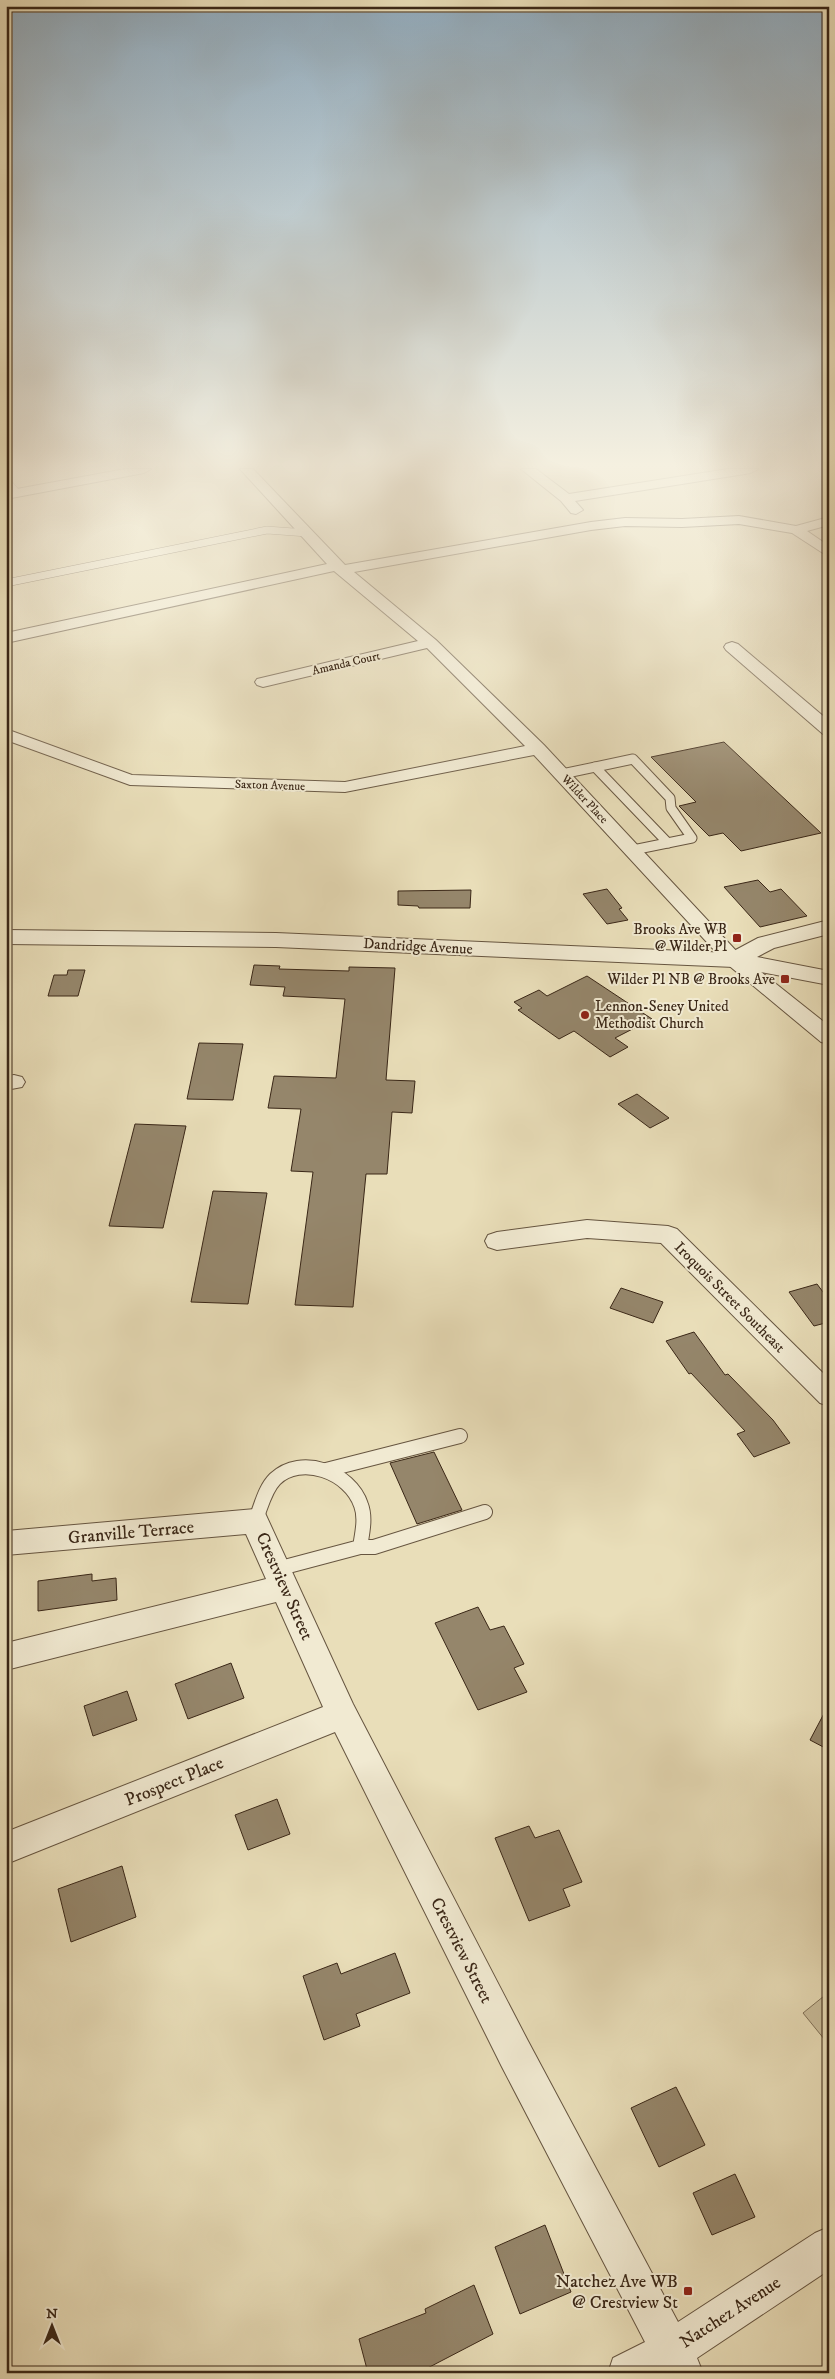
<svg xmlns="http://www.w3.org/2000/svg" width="835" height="2379" font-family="'IM FELL DW Pica',serif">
<rect width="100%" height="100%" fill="#e9deb9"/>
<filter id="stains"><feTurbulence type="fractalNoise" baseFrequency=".004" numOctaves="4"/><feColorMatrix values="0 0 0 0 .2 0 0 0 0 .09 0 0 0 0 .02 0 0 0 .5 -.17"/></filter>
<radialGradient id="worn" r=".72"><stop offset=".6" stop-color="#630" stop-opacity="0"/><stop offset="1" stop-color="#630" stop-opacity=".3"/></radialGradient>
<path fill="#cbbf9d" stroke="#82735a" d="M829 1992V2045L803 2013Z"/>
<g fill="#95866b" stroke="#3a2717">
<path d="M724 742 821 833 741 851 723 833 709 836 679 806 696 802 651 757Z"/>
<path d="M758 880 770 892 781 889 807 916 760 927 724 887Z"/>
<path d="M607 889 622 908 619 909 628 920 607 924 583 894Z"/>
<path d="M471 890 470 908H419L418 906 398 905V891Z"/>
<path d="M254 965 280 966 279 969 349 971V967L395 968 386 1080 415 1081 412 1113 392 1112 387 1174H366L353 1307 295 1305 313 1172 291 1171 301 1109 268 1108 274 1076 336 1078 345 999 283 996 285 987 250 985Z"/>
<path d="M68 970H85L78 996H48L54 975H67Z"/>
<path d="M587 976 652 1019 615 1038 628 1047 610 1057 574 1031 559 1039 518 1010 522 1008 514 1002 539 990 547 996Z"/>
<path d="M199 1043 243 1044 233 1100 187 1099Z"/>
<path d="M637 1094 669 1118 650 1128 618 1104Z"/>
<path d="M135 1124 186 1126 163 1228 109 1226Z"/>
<path d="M213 1191 267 1193 248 1304 191 1302Z"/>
<path d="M817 1284 829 1300V1322L814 1326 789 1292Z"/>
<path d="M621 1288 663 1302 653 1323 610 1308Z"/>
<path d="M694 1332 725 1375 728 1374 773 1420 790 1443 754 1457 737 1434 745 1431 691 1373 689 1374 666 1341Z"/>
<path d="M434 1452 462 1510 417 1524 390 1463Z"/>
<path d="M92 1574V1581L116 1578 117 1600 38 1611V1581Z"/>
<path d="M478 1607 490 1630 504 1626 524 1664 514 1668 527 1692 478 1710 435 1623Z"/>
<path d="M231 1663 244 1698 188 1719 175 1684Z"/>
<path d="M127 1691 137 1720 93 1736 84 1706Z"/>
<path d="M829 1704V1750L810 1740Z"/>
<path d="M277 1799 290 1834 248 1850 235 1815Z"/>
<path d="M529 1826 535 1838 559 1830 582 1882 563 1889 570 1906 529 1921 495 1838Z"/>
<path d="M122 1866 136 1917 71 1942 58 1889Z"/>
<path d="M395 1953 410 1993 356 2014 360 2026 324 2040 303 1976 337 1963 341 1974Z"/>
<path d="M676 2087 705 2145 659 2167 631 2108Z"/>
<path d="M735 2174 755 2217 712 2235 693 2193Z"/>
<path d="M545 2225 571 2292 520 2314 495 2247Z"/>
<path d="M474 2285 493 2334 418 2373H368L359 2339 426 2313 425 2309Z"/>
</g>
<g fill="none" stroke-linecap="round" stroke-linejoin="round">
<g stroke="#665540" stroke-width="8">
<g id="service-far2">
<path d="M6 480 17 493"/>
<path d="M6 583 267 530 307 533"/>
</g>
</g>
<g stroke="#665540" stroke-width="11">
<g id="service-far1">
<path d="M595 767 668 843"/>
<path d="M562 774 633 759 670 798 671 808 692 838 633 850"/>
</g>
</g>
<g stroke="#665540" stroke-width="16">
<g id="service">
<path d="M326 1470 460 1436"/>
<path d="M255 1521C261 1508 264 1490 275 1479 301 1454 350 1472 361 1505 366 1518 362 1534 360 1547L277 1569"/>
<path d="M360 1547H374L485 1512"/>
</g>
</g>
<g stroke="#665540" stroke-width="2">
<g id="minor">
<path d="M125 469H151L144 473 6 499V491Z"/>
<path d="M240 469H253L345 565 591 522 625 518 682 519 739 516 796 526 829 517V525L807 531 829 546V557L792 533 739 524 682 527 625 526 591 530 354 572 436 640 544 745 741 956 829 1026V1044L821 1042 727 964 534 755 345 792 130 785 6 740V729L132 775 345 782 525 746 427 648 263 687 257 685 255 682 257 679 418 641 334 571 6 643V633L327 564Z"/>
<path d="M521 469H536L569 494 728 469H758L751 473 575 501 583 510 576 514 571 513 561 501Z"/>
<path d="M732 642 738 644 829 721V735L823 734 726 650 724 647 726 644Z"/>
<path d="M14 1075 22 1077 25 1082 22 1087 6 1090V1076Z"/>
<path d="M587 1220 668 1226 677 1229 829 1379V1406L820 1403 661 1243 587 1238 497 1250 488 1247 485 1241 488 1235 497 1232Z"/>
<path d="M255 1509 265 1513 353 1704 528 2041 678 2322 815 2233 829 2227V2270L697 2358 703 2373H608L613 2358 645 2342 502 2067 335 1732 6 1864V1832L323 1707 276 1602 6 1670V1643L266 1579 246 1534 6 1555V1531Z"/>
</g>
</g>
<g stroke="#665540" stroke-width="2">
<path id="tertiary" d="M829 920V934L774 948 757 957 829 971V985L734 967 276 947 6 944V930L276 933 730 953 758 938Z"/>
</g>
<use href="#service-far2" stroke="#f1ead2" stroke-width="7"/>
<use href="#service-far1" stroke="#f1ead2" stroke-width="9"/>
<use href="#service" stroke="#f1ead2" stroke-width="14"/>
<use href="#minor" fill="#f1ead2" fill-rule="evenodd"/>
<use href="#tertiary" fill="#f1ead2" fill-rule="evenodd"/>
</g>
<linearGradient id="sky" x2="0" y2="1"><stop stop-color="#91acbf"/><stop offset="0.58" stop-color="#f5f0e0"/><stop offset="1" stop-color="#f5f0e0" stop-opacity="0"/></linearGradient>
<rect width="835" height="802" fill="url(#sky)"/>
<g fill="#8f2418" stroke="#f1ead2" stroke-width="2">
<rect x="732" y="933" width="10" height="10" rx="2.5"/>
<rect x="780" y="974" width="10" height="10" rx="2.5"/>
<circle cx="585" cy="1015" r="5"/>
<rect x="683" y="2286" width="10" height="10" rx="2.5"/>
</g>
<g text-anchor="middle" stroke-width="4" stroke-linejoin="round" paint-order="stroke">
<g font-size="12" fill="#3a2717" stroke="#f1ead2">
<text transform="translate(346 663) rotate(-13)" y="4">Amanda Court</text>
<text transform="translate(270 785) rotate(2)" y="4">Saxton Avenue</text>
<text transform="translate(585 799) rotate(47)" y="4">Wilder Place</text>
</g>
<g font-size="15" fill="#3a2717" stroke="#f1ead2" text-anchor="end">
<text x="727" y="934">Brooks Ave WB<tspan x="727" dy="17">@ Wilder Pl</tspan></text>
<text x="775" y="984">Wilder Pl NB @ Brooks Ave</text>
<text x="595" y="1011" text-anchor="start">Lennon-Seney United<tspan x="595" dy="17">Methodist Church</tspan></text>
</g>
<g font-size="15" fill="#3a2717" stroke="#f1ead2">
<text transform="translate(418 946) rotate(3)" y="5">Dandridge Avenue</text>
<text transform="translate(730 1297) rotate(45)" y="5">Iroquois Street Southeast</text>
</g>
<g font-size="18" fill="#3a2717" stroke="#f1ead2">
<text transform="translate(131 1532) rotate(-5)" y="6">Granville Terrace</text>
<text transform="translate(285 1586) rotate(66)" y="6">Crestview Street</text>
<text transform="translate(174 1781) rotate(-22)" y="6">Prospect Place</text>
<text transform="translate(462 1950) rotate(63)" y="6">Crestview Street</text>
<text transform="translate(730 2312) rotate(-33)" y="6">Natchez Avenue</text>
</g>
<g font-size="18" fill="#3a2717" stroke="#f1ead2" text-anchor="end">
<text x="678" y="2287">Natchez Ave WB<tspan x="678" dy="21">@ Crestview St</tspan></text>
</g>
</g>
<rect width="835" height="2379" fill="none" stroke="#e9deb9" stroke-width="25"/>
<rect x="8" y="8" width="820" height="2364" fill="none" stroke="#3a2717" stroke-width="2.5"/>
<rect x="12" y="12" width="810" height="2354" fill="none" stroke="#3a2717"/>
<g transform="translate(52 2326)" stroke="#f1ead2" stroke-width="4" paint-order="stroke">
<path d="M0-4L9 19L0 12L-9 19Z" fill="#3a2717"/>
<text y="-8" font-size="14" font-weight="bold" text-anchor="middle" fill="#3a2717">N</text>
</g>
<rect width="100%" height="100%" filter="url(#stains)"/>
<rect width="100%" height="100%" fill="url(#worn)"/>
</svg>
